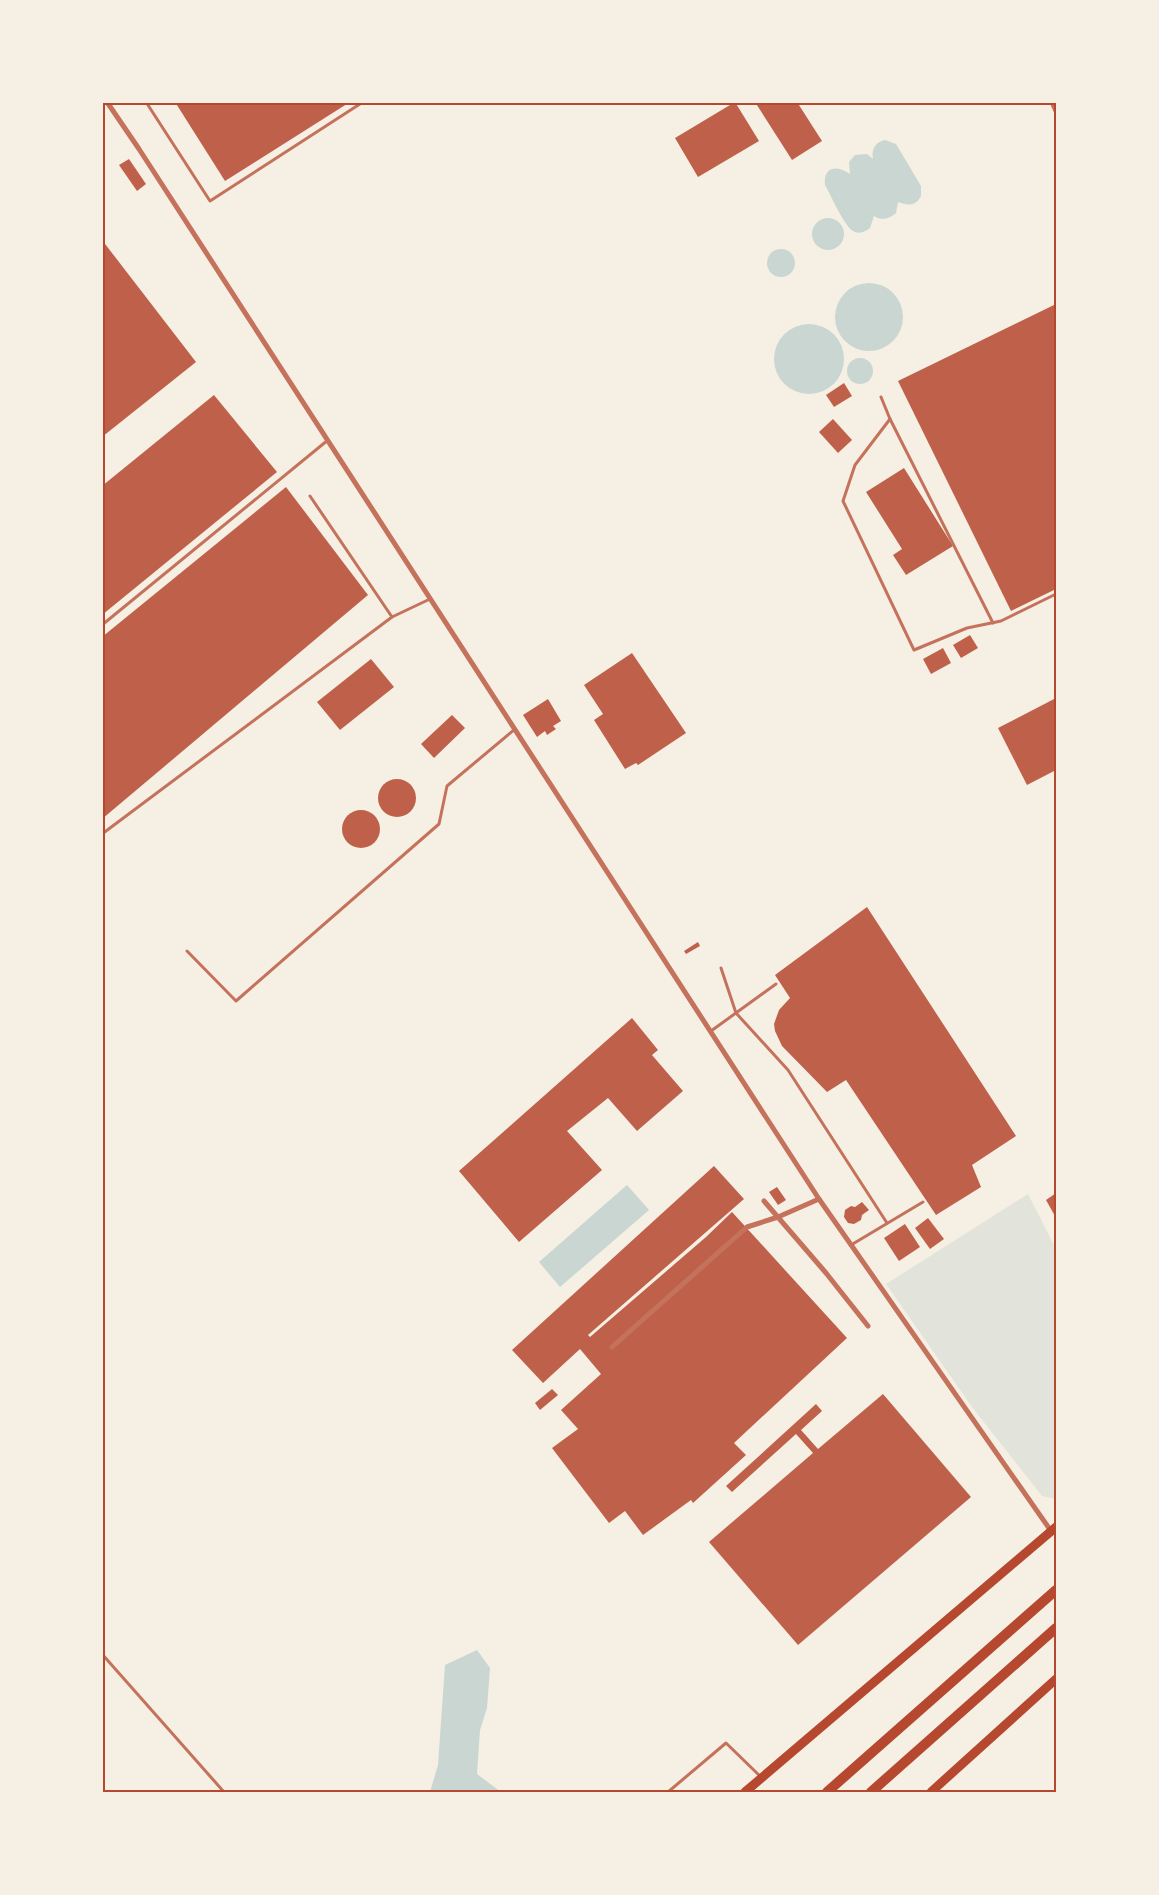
<svg xmlns="http://www.w3.org/2000/svg" width="1159" height="1895" font-family="Signika,sans-serif">
<rect width="100%" height="100%" fill="#f6efe4"/>
<path fill="#e2e4dc" d="M1028 1194 1056 1249V1499L1042 1496 972 1407 886 1284Z"/>
<g fill="#c9d6d2">
<path d="M885 140 896 144 921 186V196C916 206 908 206 898 202L896 213C889 219 882 221 874 216L870 228C866 231 861 234 855 232 845 229 831 195 825 185 823 166 837 165 850 174L849 162 855 155 867 154 873 159C871 150 875 142 885 140Z"/>
<circle cx="828" cy="234" r="16"/>
<circle cx="781" cy="263" r="14"/>
<circle cx="869" cy="317" r="34"/>
<circle cx="809" cy="359" r="35"/>
<circle cx="860" cy="371" r="13"/>
<path d="M627 1185 649 1210 560 1287 539 1262Z"/>
<path d="M477 1650 490 1668 487 1708 480 1730 477 1774 501 1792H430L438 1765 445 1665Z"/>
</g>
<g fill="#bf614a">
<path d="M175 102H350L225 181Z"/>
<path d="M735 102 759 141 698 177 675 138Z"/>
<path d="M755 102H797L822 141 792 160Z"/>
<path d="M129 159 146 184 137 191 119 165Z"/>
<path d="M102 240 196 362 102 437Z"/>
<path d="M1056 304V589L1011 611 898 381Z"/>
<path d="M844 383 852 396 834 407 826 395Z"/>
<path d="M214 395 277 472 102 615V486Z"/>
<path d="M833 419 852 440 838 453 819 432Z"/>
<path d="M904 468 953 546 906 575 893 555 902 549 866 492Z"/>
<path d="M286 487 368 595 102 819V637Z"/>
<path d="M970 635 978 648 961 658 953 645Z"/>
<path d="M943 648 951 663 931 674 923 659Z"/>
<path d="M632 653 686 733 638 765 636 763 625 769 594 720 603 714 584 685Z"/>
<path d="M371 659 394 687 340 730 317 702Z"/>
<path d="M1056 698V770L1027 785 998 728Z"/>
<path d="M548 699 561 721 553 726 556 729 547 735 545 731 537 737 523 715Z"/>
<path d="M452 715 465 728 434 758 421 744Z"/>
<circle cx="397" cy="798" r="19"/>
<circle cx="361" cy="829" r="19"/>
<path d="M867 907 1016 1136 972 1165 981 1187 936 1215 846 1080 827 1092 782 1046 775 1031 774 1024 779 1010 790 998 775 975Z"/>
<path d="M698 942 700 946 686 954 684 951Z"/>
<path d="M632 1018 658 1050 652 1055 683 1091 637 1131 608 1098 567 1131 602 1170 519 1242 459 1171Z"/>
<path d="M714 1166 744 1199 588 1335 590 1337 706 1237 732 1212 847 1338 734 1443 746 1455 693 1503 691 1500 643 1535 625 1511 609 1523 552 1448 578 1429 561 1410 601 1374 580 1349 543 1383 512 1350Z"/>
<path d="M777 1187 786 1200 778 1205 769 1192Z"/>
<path d="M1056 1193V1218L1046 1200Z"/>
<path d="M862 1202 869 1210 862 1215 861 1220 854 1224 848 1223 844 1217 845 1210 851 1206 855 1207Z"/>
<path d="M928 1218 944 1239 930 1249 915 1228Z"/>
<path d="M905 1224 920 1247 899 1261 884 1238Z"/>
<path d="M552 1389 558 1395 540 1410 535 1403Z"/>
<path d="M883 1394 971 1497 798 1645 709 1542 813 1453 796 1434 732 1492 726 1486 816 1404 822 1411 801 1430 818 1449Z"/>
</g>
<g fill="none" stroke-linecap="round" stroke-linejoin="round">
<g stroke="#c5725c" stroke-width="3">
<path d="M146 102 210 201 363 102"/>
<path d="M881 397 890 419 993 623"/>
<path d="M890 419 855 465 843 501 914 650 967 628 1001 621 1056 594"/>
<path d="M310 496 392 617"/>
<path d="M102 625 328 440"/>
<path d="M102 834 392 617 430 599"/>
<path d="M187 951 236 1001 439 824 447 786 515 729"/>
<path d="M721 968 736 1013 788 1070 887 1223"/>
<path d="M711 1031 776 984"/>
<path d="M851 1245 923 1202"/>
<path d="M102 1654 224 1792"/>
<path d="M668 1792 726 1743 762 1778"/>
</g>
<g stroke="#c5725c" stroke-width="5">
<path d="M107 102 139 149 819 1199 1051 1531"/>
<path d="M1052 102 1056 111"/>
<path d="M764 1201 826 1273 868 1326"/>
<path d="M612 1347 747 1227 778 1217 819 1199"/>
</g>
<g stroke="#b5482f" stroke-width="9">
<path d="M745 1792 1056 1527"/>
<path d="M931 1792 1056 1679"/>
</g>
<g stroke="#b5482f" stroke-width="10">
<path d="M827 1792 1056 1590"/>
<path d="M871 1792 1056 1628"/>
</g>
</g>
<rect width="1159" height="1895" fill="none" stroke="#f6efe4" stroke-width="208"/>
<rect x="104" y="104" width="951" height="1687" fill="none" stroke="#b5482f" stroke-width="2"/>
</svg>
